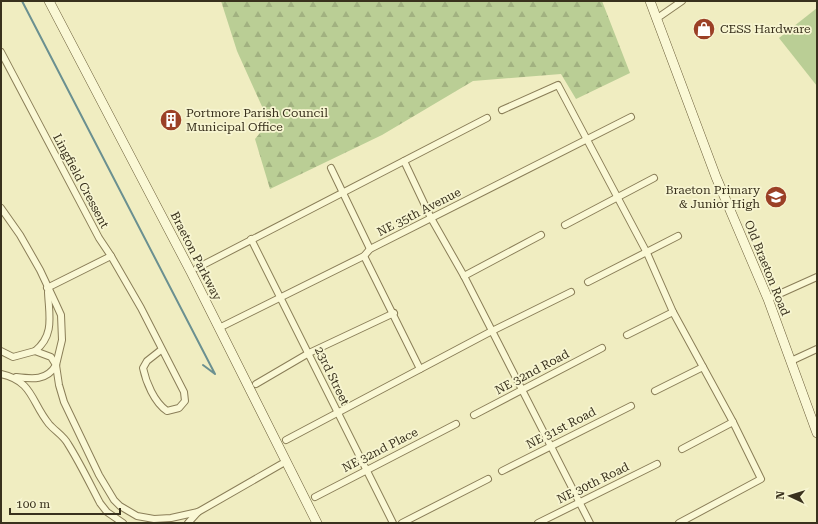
<svg xmlns="http://www.w3.org/2000/svg" width="818" height="524" font-family="'Roboto Serif',serif">
<defs>
<pattern id="forest-firs" width="22" height="20" patternUnits="userSpaceOnUse"><rect width="22" height="20" fill="#bace95"/><path d="M5 1l3.5 6h-7zM16 11l3.5 6h-7z" fill="#a1b180"/></pattern>
</defs>
<rect width="100%" height="100%" fill="#f0edc1"/>
<path fill="url(#forest-firs)" d="M221 1H602L630 73 576 99 561 74 473 81 382 135 270 189 255 139 269 122 237 51Z"/>
<path fill="#bace95" d="M817 8V86L779 38Z"/>
<g fill="none" stroke-linecap="round" stroke-linejoin="round">
<path stroke="#6b9090" stroke-width="2" d="M22 1 215 374 203 365"/>
<g stroke="#8a7e58" stroke-width="8">
<g id="street">
<path d="M656 19 682 1"/>
<path d="M1 52 99 238 111 256 47 288"/>
<path d="M502 110 558 85 647 253 673 312 733 422 761 479 679 523"/>
<path d="M404 161 431 218 464 276 590 523"/>
<path d="M331 168 370 249"/>
<path d="M1 208 20 235 40 270 56 304 61 315 62 340 56 365 59 385 64 402 99 475 114 500 120 506 137 516 154 519 171 518 198 512 285 462"/>
<path d="M565 225 654 178"/>
<path d="M251 239 393 523"/>
<path d="M111 256 141 308 184 392 185 401 179 408 167 411C154 402 146 382 143 368L147 361 161 350"/>
<path d="M364 256 420 369"/>
<path d="M197 268 487 118"/>
<path d="M464 276 541 235"/>
<path d="M588 282 678 236"/>
<path d="M768 299 817 277"/>
<path d="M219 328 364 256 370 249 631 117"/>
<path d="M627 335 673 312"/>
<path d="M1 351 13 357 35 351 51 357 56 365"/>
<path d="M35 351C55 335 49 315 48 292"/>
<path d="M791 361 817 349"/>
<path d="M1 374C33 381 31 402 49 424 55 431 64 436 68 444 80 463 90 484 100 503L107 512 123 523"/>
<path d="M16 377C32 379 47 381 56 365"/>
<path d="M256 384 309 353 394 313"/>
<path d="M655 391 703 367"/>
<path d="M474 415 602 348"/>
<path d="M286 440 490 332 571 292"/>
<path d="M682 449 733 422"/>
<path d="M502 471 631 406"/>
<path d="M315 497 456 424"/>
<path d="M188 523 198 512"/>
<path d="M402 523 488 479"/>
<path d="M538 523 657 464"/>
</g>
</g>
<g stroke="#6c5f3b" stroke-width="10">
<g id="secondary">
<path d="M49 1 191 272 317 523"/>
<path d="M650 1 716 177 768 299 817 433"/>
</g>
</g>
<use href="#street" stroke="#faf8d5" stroke-width="6"/>
<use href="#secondary" stroke="#faf8d5" stroke-width="9"/>
</g>
<defs>
<g id="shop-disc" transform="scale(1.15)"><circle r="9.5" fill="#9b4026" stroke="#f7f5d1"/><path d="M-5-2.5h2.3a2.7 3.5 0 0 1 5.4 0H5L5.5 6h-11ZM-1.5-2.5h3a1.5 2.3 0 0 0-3 0Z" fill="#fff"/></g>
<g id="building-disc" transform="scale(1.15)"><circle r="9.5" fill="#9b4026" stroke="#f7f5d1"/><path d="M-4-6H4V6H1V3H-1V6H-4ZM-2.5-4.3h1.7v1.8h-1.7ZM.8-4.3h1.7v1.8H.8ZM-2.5-1h1.7V.8h-1.7ZM.8-1h1.7V.8H.8Z" fill="#fff"/></g>
<g id="school-disc" transform="scale(1.15)"><circle r="9.5" fill="#9b4026" stroke="#f7f5d1"/><path d="M0-5L7-2L0 1L-7-2ZM-4 1L0 2.5L4 1V4Q0 6-4 4Z" fill="#fff"/></g>
</defs>
<g fill-rule="evenodd">
<use href="#shop-disc" x="704" y="29"/>
<use href="#building-disc" x="171" y="120"/>
<use href="#school-disc" x="776" y="197"/>
</g>
<g text-anchor="middle" stroke-width="3.5" stroke-linejoin="round" paint-order="stroke">
<g font-size="12" fill="#39311d" stroke="#f7f5d1" text-anchor="start">
<text x="720" y="33">CESS Hardware</text>
<text x="186" y="117">Portmore Parish Council<tspan x="186" dy="14">Municipal Office</tspan></text>
<text x="760" y="194" text-anchor="end">Braeton Primary<tspan x="760" dy="14">&amp; Junior High</tspan></text>
</g>
<g font-size="12" fill="#39311d" stroke="#f7f5d1">
<text transform="translate(81 181) rotate(62)" y="4">Lingfield Cressent</text>
<text transform="translate(419 212) rotate(-27)" y="4">NE 35th Avenue</text>
<text transform="translate(196 256) rotate(63)" y="4">Braeton Parkway</text>
<text transform="translate(767 268) rotate(68)" y="4">Old Braeton Road</text>
<text transform="translate(532 372) rotate(-28)" y="4">NE 32nd Road</text>
<text transform="translate(332 376) rotate(64)" y="4">23rd Street</text>
<text transform="translate(561 428) rotate(-27)" y="4">NE 31st Road</text>
<text transform="translate(380 450) rotate(-27)" y="4">NE 32nd Place</text>
<text transform="translate(593 483) rotate(-26)" y="4">NE 30th Road</text>
</g>
</g>
<rect width="818" height="524" fill="none" stroke="#39311d" stroke-width="4"/>
<g transform="translate(790 496) rotate(274)" stroke="#f7f5d1" stroke-width="3" paint-order="stroke">
<path d="M0-3L7 15L0 10L-7 15Z" fill="#39311d"/>
<text y="-6" font-size="11" font-weight="bold" text-anchor="middle" fill="#39311d">N</text>
</g>
<path d="M10 508v6h110v-6" fill="none" stroke="#39311d" stroke-width="2"/>
<text x="16" y="508" font-size="12" fill="#39311d" stroke="#f7f5d1" stroke-width="3" paint-order="stroke">100 m</text>
</svg>
